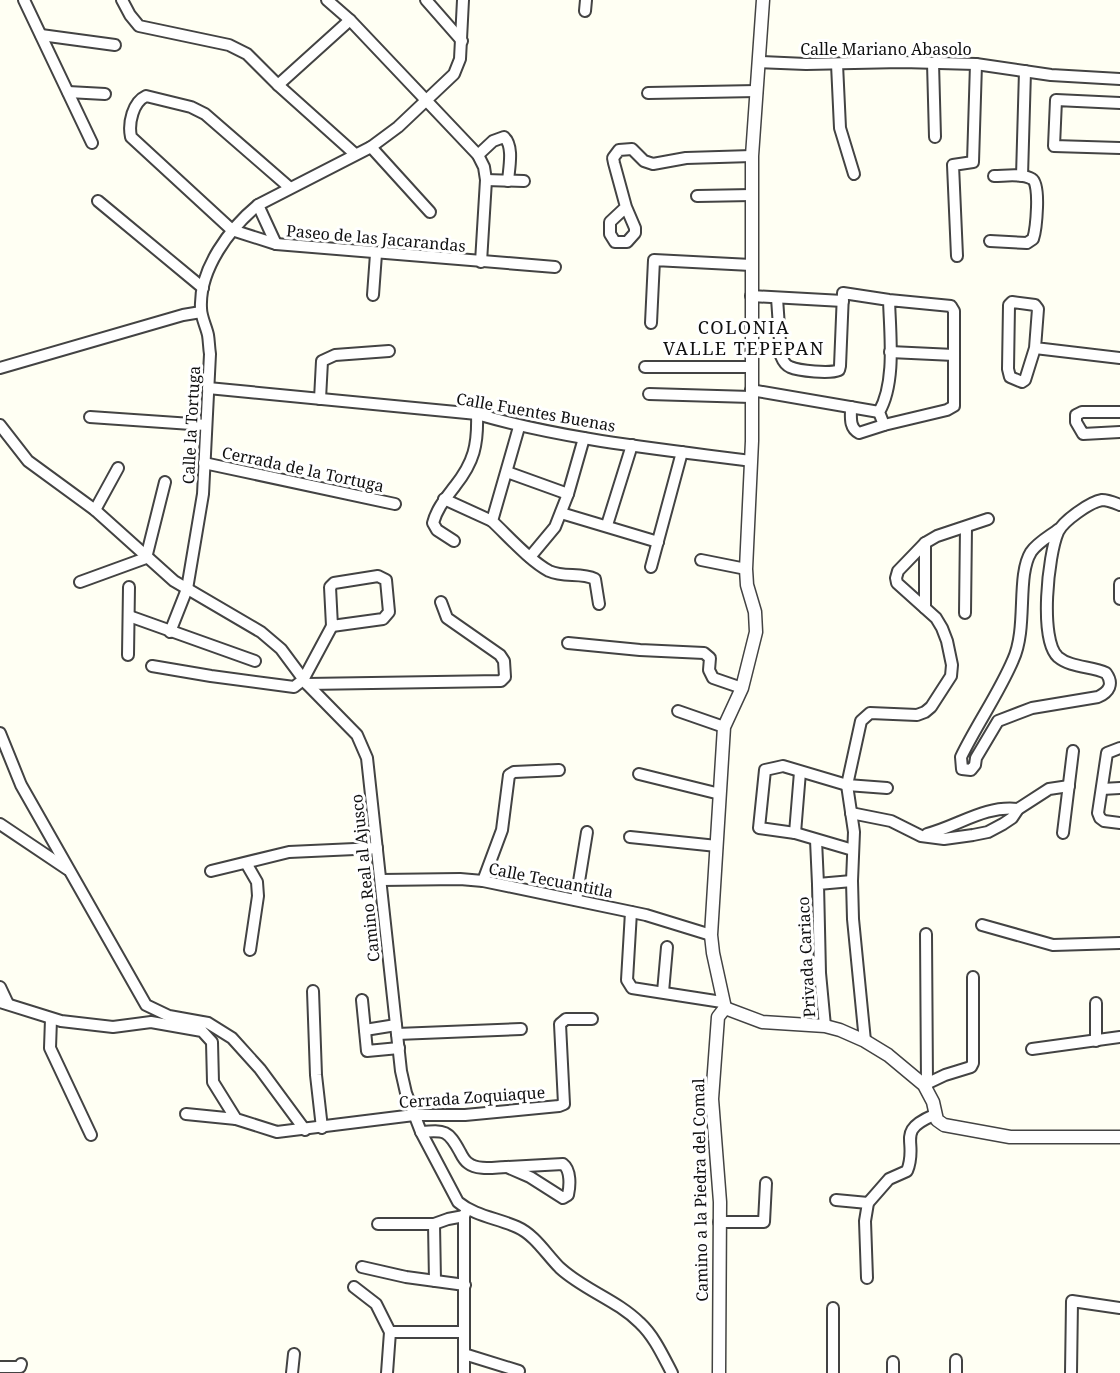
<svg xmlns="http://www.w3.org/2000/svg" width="1120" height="1373" font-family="'Noto Serif',serif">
<rect width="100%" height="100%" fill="#fffff3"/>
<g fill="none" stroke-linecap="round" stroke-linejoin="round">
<g stroke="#434343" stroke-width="14">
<g id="minor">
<path d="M24 0 92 143"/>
<path d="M122 0 130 15 139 26 229 45 247 54 278 85 355 154"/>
<path d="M327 0 350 20 478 155 484 167 486 180 481 262"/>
<path d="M426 0 462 41"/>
<path d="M585 11 586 0"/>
<path d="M41 35 115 45"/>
<path d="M759 62 806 64 902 62 976 64 1051 75 1120 79"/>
<path d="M933 63 935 137"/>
<path d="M837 64 840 128 854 174"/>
<path d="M278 85 350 20"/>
<path d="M68 92 105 94"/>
<path d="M648 93 757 91"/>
<path d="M1120 103 1056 100 1054 146 1120 148"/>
<path d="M371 147 430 212"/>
<path d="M478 155 493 141 504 137C514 146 509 168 508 181"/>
<path d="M1022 176 1025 71"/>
<path d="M486 180 524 181"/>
<path d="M289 187 205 114 191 107 146 96C133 102 128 123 131 137L232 230 276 244 555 267"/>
<path d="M697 196 752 195"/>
<path d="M98 201 203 288"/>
<path d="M258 205 276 244"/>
<path d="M626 207 610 222V234L615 242H627L635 233V228L626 207 614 163 613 158 619 150 632 149 644 161 653 164 686 158 752 156"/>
<path d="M990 241 1027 243 1033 239C1036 230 1041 184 1032 179 1023 173 1005 176 994 176"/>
<path d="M957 256 953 165 973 162 976 64"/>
<path d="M373 295 376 254"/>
<path d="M751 296 843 301"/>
<path d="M777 298 781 356C783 361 785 365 790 367 799 371 830 374 839 370L840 366 843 293 889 300 951 306 954 311V406L947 410 884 425 879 412C896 383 890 334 889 300"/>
<path d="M651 323 654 260 751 265"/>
<path d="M1035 348 1025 380 1022 382 1010 377 1008 369 1009 305 1012 302 1035 305 1038 309 1035 348 1120 358"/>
<path d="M890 352 954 355"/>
<path d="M645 367H752"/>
<path d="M0 368 183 315 201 312"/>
<path d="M208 388 477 414C566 440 660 449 751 461"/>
<path d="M751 390 879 412"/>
<path d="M649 394 751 397"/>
<path d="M320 399 322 361 335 355 389 351"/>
<path d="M851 407C851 417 849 428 859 433L884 425"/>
<path d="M1120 412H1082L1076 415V422L1083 434 1120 432"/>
<path d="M90 417 206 425"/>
<path d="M0 425 28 461 95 510 174 581 261 632 281 649 307 684 357 735 367 758 401 1071 406 1093 421 1132 458 1202C475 1216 497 1218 517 1227 535 1235 546 1254 560 1268 584 1290 617 1300 640 1323 654 1336 663 1356 672 1373"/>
<path d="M519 427 492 521C508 536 530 561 549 571 564 578 581 572 595 579L599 604"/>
<path d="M204 463 395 504"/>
<path d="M507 472 568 494"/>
<path d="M444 499 492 521"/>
<path d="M95 510 118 468"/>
<path d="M561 513 658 542"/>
<path d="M607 525 632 445"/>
<path d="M1059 529C1050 536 1038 542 1031 552 1016 576 1028 628 1013 660 999 693 977 724 961 757L962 769 971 770 975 765 976 758 998 721 1032 708 1098 697C1109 692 1114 684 1106 673 1092 666 1071 668 1058 657 1039 640 1048 555 1058 532 1063 521 1090 502 1102 500 1108 500 1115 503 1120 505"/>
<path d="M454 541 437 530 433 523C437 508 446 498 455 486 474 462 478 445 477 414"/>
<path d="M530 557 555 527 568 494 584 438"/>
<path d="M701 560 746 569"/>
<path d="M651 567 682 452"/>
<path d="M378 576 386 580 389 612 383 619 332 626 330 587 334 583Z"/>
<path d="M80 582 146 558 165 482"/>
<path d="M1120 584V599"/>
<path d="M925 608V543"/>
<path d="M965 613 966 527"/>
<path d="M129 616 255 661"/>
<path d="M170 632 187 589 203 494 210 354C209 348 209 341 208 335 206 326 201 317 201 308 199 269 230 228 258 205L371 147 398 127 454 74 460 59 463 0"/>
<path d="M568 643 640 650 704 653 710 658 709 670 713 678 742 688"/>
<path d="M128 655 129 587"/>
<path d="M152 666 211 676 294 687 303 680 332 626"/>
<path d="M307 684 501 681 505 677 504 661 500 655 447 618 441 602"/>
<path d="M678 711 724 727"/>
<path d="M0 733 21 785 146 1005 169 1016 208 1023 232 1038 260 1069 305 1130"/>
<path d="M1120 748 1107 753 1098 813 1100 818 1104 821 1120 823"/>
<path d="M639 774 720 794"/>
<path d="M1102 789 1120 788"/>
<path d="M851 813 891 821 921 836 944 839 973 835 988 832 1003 824 1012 818 1018 809 1049 789 1069 786"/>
<path d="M0 824 67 869"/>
<path d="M795 833 800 772"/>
<path d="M1063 833 1073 751"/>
<path d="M927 834C958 826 985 805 1018 809"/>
<path d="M630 837 717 846"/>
<path d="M816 840 818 884"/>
<path d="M853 850 795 833 759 828 765 770 783 766 847 785 887 788"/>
<path d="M246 863 257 882 258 896 250 950"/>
<path d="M211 871 289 852 377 848"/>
<path d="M381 880 460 879 483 881 646 915 711 935"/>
<path d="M483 881 502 830 509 775 514 772 559 770"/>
<path d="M576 900 587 832"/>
<path d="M631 912 627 980 632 988 722 1002"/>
<path d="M982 925 1053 945 1120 943"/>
<path d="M926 934 927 1084"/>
<path d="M0 987 8 1004"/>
<path d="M313 991 316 1075 322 1128"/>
<path d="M663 992 667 947"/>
<path d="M362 1000 367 1051 399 1048"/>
<path d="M0 1002 61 1021 113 1027 151 1022 202 1031 212 1042 213 1082 236 1119 277 1132 414 1115H465L559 1106 564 1104 560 1024 566 1019H592"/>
<path d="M1096 1003V1041"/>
<path d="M51 1019 50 1048 91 1135"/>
<path d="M825 1026 820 973 818 884 852 881"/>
<path d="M365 1030 396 1025"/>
<path d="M397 1034 521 1029"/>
<path d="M865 1041 853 919 852 881 854 832 847 785 861 721 870 713 917 715 925 712 931 707 951 676 952 665 947 641 942 628 936 618 897 583 896 578 898 571 925 543 937 536 988 519"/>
<path d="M1032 1049 1120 1037"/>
<path d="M924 1085 945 1075 971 1067 973 1063V977"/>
<path d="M186 1114 236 1119"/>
<path d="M421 1132C445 1130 448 1130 460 1152 462 1156 465 1161 468 1163 478 1171 496 1167 507 1167"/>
<path d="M563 1164C571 1170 570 1186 568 1195L563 1198 530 1177 507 1167Z"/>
<path d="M836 1200 868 1203"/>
<path d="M719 1222H764L766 1183"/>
<path d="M378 1224H434L435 1281"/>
<path d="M434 1224 448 1219 464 1216"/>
<path d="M362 1267 406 1277 465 1285"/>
<path d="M867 1278 865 1221 868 1203 889 1179 907 1171C919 1141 894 1132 934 1115"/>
<path d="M354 1287 376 1304 390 1332 387 1373"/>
<path d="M833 1308V1373"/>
<path d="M390 1332H464"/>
<path d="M464 1354 519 1371"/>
<path d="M893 1362V1373"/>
<path d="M0 1367H20L21 1364"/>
<path d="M292 1373 294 1354"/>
<path d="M464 1373V1216L467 1209"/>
<path d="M956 1373V1360"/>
<path d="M1071 1373 1072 1301 1120 1308"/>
</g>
</g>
<g stroke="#434343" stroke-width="15">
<g id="tertiary">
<path d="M725 1008 713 953 711 935 724 727 742 688 756 632 755 612 747 585 746 569 752 441V156L763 0"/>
<path d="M725 1008 762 1022 825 1026 840 1030 865 1041 888 1055 924 1085 933 1102 937 1120 944 1125 1010 1137H1120"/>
<path d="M719 1373 720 1202 712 1099 718 1017 725 1008"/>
</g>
</g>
<use href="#minor" stroke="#fff" stroke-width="10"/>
<use href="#tertiary" stroke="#fff" stroke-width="12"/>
</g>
<g text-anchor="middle" stroke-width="6" stroke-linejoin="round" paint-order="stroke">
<g font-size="16" fill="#101010" stroke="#fff">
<text x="886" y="55">Calle Mariano Abasolo</text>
<text transform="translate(376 238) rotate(5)" y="6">Paseo de las Jacarandas</text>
<text transform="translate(536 412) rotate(10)" y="6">Calle Fuentes Buenas</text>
<text transform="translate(191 425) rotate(-87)" y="6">Calle la Tortuga</text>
<text transform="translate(303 469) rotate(12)" y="6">Cerrada de la Tortuga</text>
<text transform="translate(365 878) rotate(-96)" y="6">Camino Real al Ajusco</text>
<text transform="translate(551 880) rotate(11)" y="6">Calle Tecuantitla</text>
<text transform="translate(806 957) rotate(-93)" y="6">Privada Cariaco</text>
<text transform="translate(472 1097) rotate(-4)" y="6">Cerrada Zoquiaque</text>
<text transform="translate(700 1190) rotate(-91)" y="6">Camino a la Piedra del Comal</text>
</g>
<g font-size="18" letter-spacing="1.5" fill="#101010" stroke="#fff">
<text x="744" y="334">COLONIA<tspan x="744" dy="21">VALLE TEPEPAN</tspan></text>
</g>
</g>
</svg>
